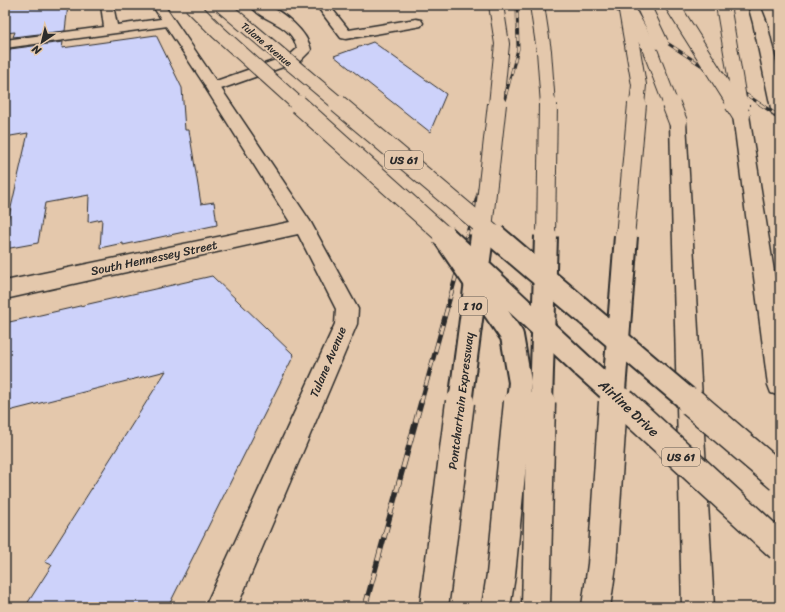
<svg xmlns="http://www.w3.org/2000/svg" width="785" height="612" font-family="Sriracha,sans-serif">
<rect width="100%" height="100%" fill="#e4c8ac"/>
<filter id="ink" filterUnits="userSpaceOnUse"><feTurbulence type="fractalNoise" baseFrequency=".025" numOctaves="2"/><feDisplacementMap in="SourceGraphic" scale="8" xChannelSelector="R" yChannelSelector="G"/><feConvolveMatrix kernelMatrix="1 2 1 2 8 2 1 2 1" color-interpolation-filters="sRGB"/></filter>
<g filter="url(#ink)">
<g fill="#cdd2fa" stroke="#2b2b2b">
<path d="M5 5H68L65 31 13 37 15 32 5 33Z"/>
<path d="M156 35 182 88 185 130H189L201 204 214 202 217 225 123 245V243L100 248 102 219 88 222 89 195 45 203 38 243 5 249V234L28 133 5 137V69L10 49 63 42 62 48Z"/>
<path d="M373 42 446 94 430 132 334 56Z"/>
<path d="M212 276 294 355 168 607H25L52 565 45 562 166 371 5 412V323Z"/>
</g>
<g fill="none" stroke-linecap="round" stroke-linejoin="round">
<g stroke="#2b2b2b" stroke-width="3">
<g id="minor">
<path d="M101 5H113L117 25 168 18 173 19 175 22 173 25 168 26 5 48V40L104 27Z"/>
<path d="M316 5H329L349 30 416 19 421 20 423 23 421 26 416 27 346 39 341 38Z"/>
<path d="M213 82 218 84 310 221 358 309 357 324 237 607H205L335 324 336 309 298 234 5 299V281L290 222 205 87 208 84Z"/>
</g>
</g>
<g stroke="#2b2b2b" stroke-width="3">
<path id="major" d="M152 5H164L216 81 290 55 297 49C293 23 261 22 250 5 254 5 261 4 265 5 283 11 308 32 311 50L300 61 218 90H208Z"/>
</g>
<g stroke="#2b2b2b" stroke-width="3">
<g id="highway">
<path d="M748 5H760L767 23 780 79V118L774 116 772 113 753 23Z"/>
<path d="M741 110 747 112 749 115 780 309V396L771 393 768 385 733 115 735 112Z"/>
<path d="M678 117 684 119 686 122 714 607H682L670 122 672 119Z"/>
</g>
</g>
<use href="#minor" fill="#e4c8ac" fill-rule="evenodd"/>
<use href="#major" fill="#e4c8ac" fill-rule="evenodd"/>
<use href="#highway" fill="#e4c8ac" fill-rule="evenodd"/>
<g stroke="#2b2b2b" stroke-width="3">
<g id="rail-far3">
<path d="M609 5 762 105"/>
<path d="M503 105 518 49 517 5"/>
</g>
</g>
<g stroke="#2b2b2b" stroke-width="3.5">
<g id="rail-far2">
<path d="M760 104 780 117"/>
<path d="M466 237 503 104"/>
</g>
</g>
<g stroke="#2b2b2b" stroke-width="4.5">
<path id="rail-far1" d="M421 403 467 236"/>
</g>
<g stroke="#2b2b2b" stroke-width="5.5">
<path id="rail" d="M365 607 421 402"/>
</g>
<use href="#rail-far3" stroke="#e4c8ac" stroke-width="2" stroke-dasharray="5.5" stroke-linecap="butt"/>
<use href="#rail-far2" stroke="#e4c8ac" stroke-width="2.5" stroke-dasharray="7" stroke-linecap="butt"/>
<use href="#rail-far1" stroke="#e4c8ac" stroke-width="3" stroke-dasharray="9" stroke-linecap="butt"/>
<use href="#rail" stroke="#e4c8ac" stroke-width="4" stroke-dasharray="12" stroke-linecap="butt"/>
<g stroke="#2b2b2b" stroke-width="16" stroke-linecap="butt">
<g id="major-bridge-far2">
<path d="M191 5 218 32 299 105"/>
<path d="M221 5 340 105"/>
</g>
</g>
<g stroke="#2b2b2b" stroke-width="20" stroke-linecap="butt">
<g id="major-bridge-far1">
<path d="M298 104 446 237"/>
<path d="M338 104 496 237"/>
</g>
</g>
<g stroke="#2b2b2b" stroke-width="26" stroke-linecap="butt">
<g id="major-bridge">
<path d="M444 236 583 366"/>
<path d="M495 236 588 315"/>
</g>
</g>
<g stroke="#2b2b2b" stroke-width="16" stroke-linecap="butt">
<g id="highway-bridge-far3">
<path d="M496 5 502 44 496 105"/>
<path d="M537 5 544 51 548 105"/>
<path d="M625 5 639 85 637 105"/>
<path d="M643 5 661 43"/>
<path d="M672 5 735 105"/>
<path d="M723 5 740 105"/>
<path d="M631 16 648 45 671 105"/>
</g>
</g>
<g stroke="#2b2b2b" stroke-width="20" stroke-linecap="butt">
<g id="highway-bridge-far2">
<path d="M671 104 678 122"/>
<path d="M734 104 741 115"/>
<path d="M740 104V106"/>
<path d="M443 235 444 237"/>
<path d="M482 237 497 104"/>
<path d="M546 237 548 104"/>
<path d="M625 237 637 104"/>
</g>
</g>
<g stroke="#2b2b2b" stroke-width="26" stroke-linecap="butt">
<g id="highway-bridge-far1">
<path d="M444 236 512 336 520 382 518 403"/>
<path d="M588 315 692 403"/>
<path d="M583 366 624 403"/>
<path d="M460 403 482 236"/>
<path d="M541 403 546 236"/>
<path d="M613 403 626 236"/>
</g>
</g>
<g stroke="#2b2b2b" stroke-width="31" stroke-linecap="butt">
<g id="highway-bridge">
<path d="M622 402 780 547"/>
<path d="M691 402 780 478"/>
<path d="M434 607 460 402"/>
<path d="M496 607 501 575 518 402"/>
<path d="M536 607 541 402"/>
<path d="M596 607 602 565 613 402"/>
</g>
</g>
<use href="#major-bridge-far2" stroke="#e4c8ac" stroke-width="14"/>
<use href="#major-bridge-far1" stroke="#e4c8ac" stroke-width="18"/>
<use href="#major-bridge" stroke="#e4c8ac" stroke-width="22"/>
<use href="#highway-bridge-far3" stroke="#e4c8ac" stroke-width="14"/>
<use href="#highway-bridge-far2" stroke="#e4c8ac" stroke-width="18"/>
<use href="#highway-bridge-far1" stroke="#e4c8ac" stroke-width="22"/>
<use href="#highway-bridge" stroke="#e4c8ac" stroke-width="28"/>
</g>
</g>
<g text-anchor="middle" stroke-width="3.5" stroke-linejoin="round" paint-order="stroke">
<g font-size="10" fill="#2b2b2b" stroke="#e4c8ac">
<text transform="translate(267 44) rotate(40)" y="4">Tulane Avenue</text>
</g>
<g fill="#e4c8ac" stroke="#625a52" stroke-width="1">
<rect x="385" y="151" width="38" height="18" rx="3"/>
<rect x="459" y="297" width="28" height="18" rx="3"/>
<rect x="662" y="448" width="38" height="18" rx="3"/>
</g>
<g font-size="11" font-weight="bold" fill="#2b2b2b">
<text x="404" y="164">US 61</text>
<text x="473" y="310">I 10</text>
<text x="681" y="461">US 61</text>
</g>
<g font-size="12" fill="#2b2b2b" stroke="#e4c8ac">
<text transform="translate(154 258) rotate(-12)" y="4">South Hennessey Street</text>
<text transform="translate(328 362) rotate(-67)" y="4">Tulane Avenue</text>
<text transform="translate(461 401) rotate(-83)" y="4">Pontchartrain Expressway</text>
</g>
<g font-size="14" fill="#2b2b2b" stroke="#e4c8ac">
<text transform="translate(629 408) rotate(43)" y="5">Airline Drive</text>
</g>
</g>
<rect width="785" height="612" fill="none" stroke="#e4c8ac" stroke-width="20"/>
<rect x="10" y="10" width="765" height="592" fill="none" stroke="#2b2b2b" stroke-width="1.5" filter="url(#ink)"/>
<g transform="translate(42 42) rotate(215)" stroke="#e4c8ac" stroke-width="3" paint-order="stroke">
<path d="M0-3L7 15L0 10L-7 15Z" fill="#2b2b2b"/>
<text y="-6" font-size="11" font-weight="bold" text-anchor="middle" fill="#2b2b2b">N</text>
</g>
</svg>
